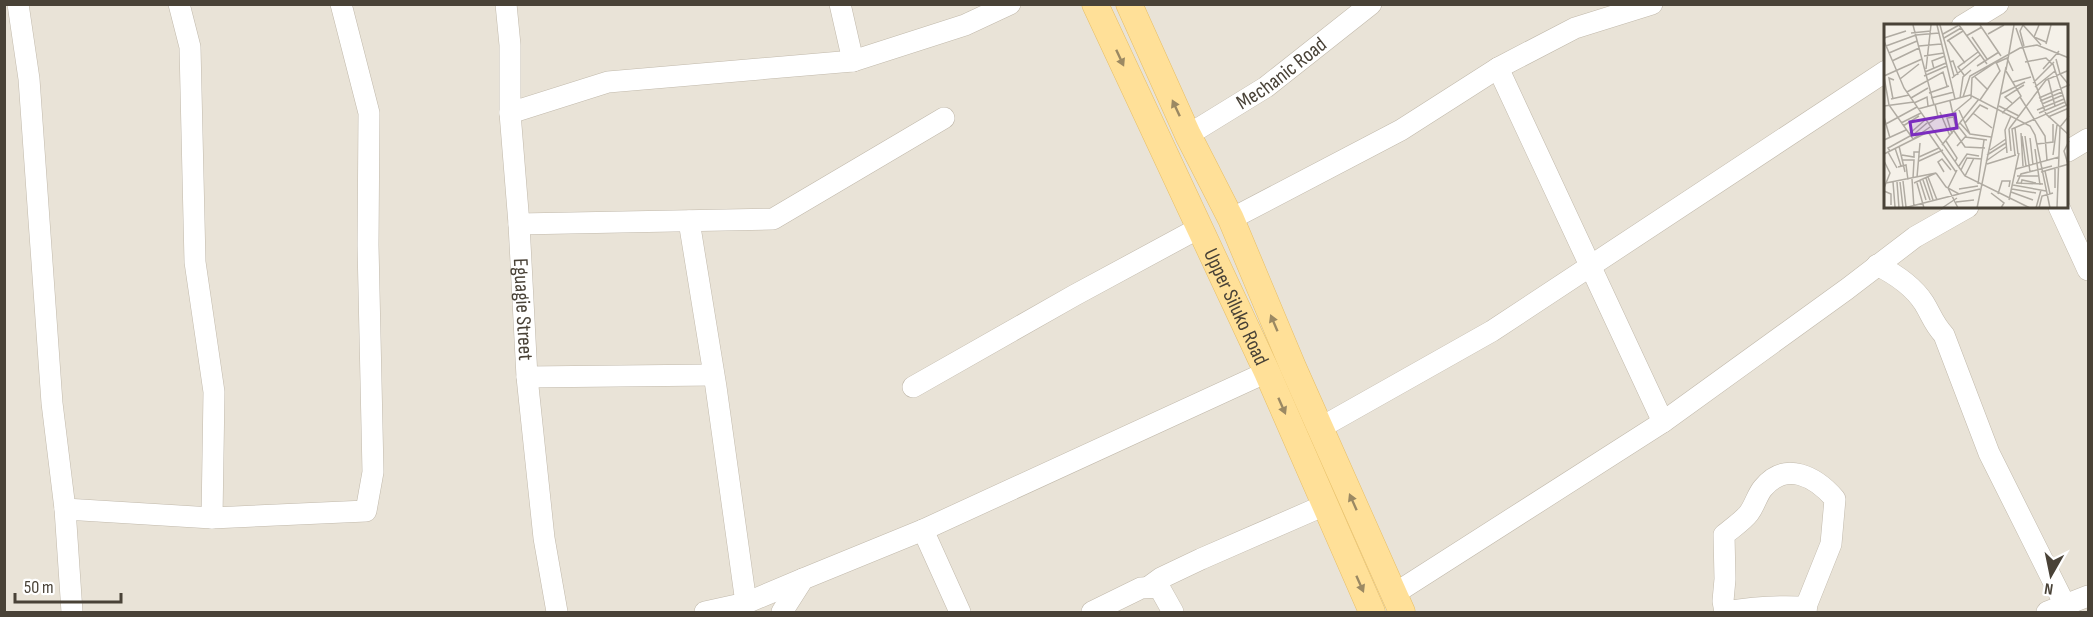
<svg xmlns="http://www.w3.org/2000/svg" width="2093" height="617" font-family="'Sofia Sans Condensed',sans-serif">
<rect width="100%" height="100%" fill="#f5f1e9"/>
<path fill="#e9e3d7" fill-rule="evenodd" d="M5 5H2088V612H5ZM1886 26H2068V207H1886Z"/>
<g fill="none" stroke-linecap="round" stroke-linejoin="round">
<g stroke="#c1b9ab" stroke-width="22">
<g id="minor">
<path d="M18 4 29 79 52 403 65 509 72 612"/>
<path d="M179 4 190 47 195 262 214 392 212 518"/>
<path id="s1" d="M506 4 510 45V113L519 224 527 377 544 538 557 612"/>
<path d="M840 4 853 61"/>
<path d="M1962 26 1998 4"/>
<path d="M1498 68 1663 422"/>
<path d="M510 113 608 82 853 61 965 25 1010 4"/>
<path id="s2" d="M1188 135 1266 87 1371 4"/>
<path d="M2068 151 2088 139"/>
<path d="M2059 207 2088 270"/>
<path d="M1231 219 1401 130 1498 68 1575 28 1652 4"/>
<path d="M689 221 716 387 746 603"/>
<path d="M519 224 773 219 944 118"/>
<path d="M1877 265C1895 274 1913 286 1924 303 1932 316 1933 323 1944 335L1989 453 2065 605"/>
<path d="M527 377 713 375"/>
<path d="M913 387 1075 295 1199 228"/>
<path d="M1320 428 1492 331 1886 71"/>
<path d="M65 509 212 518 366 511 373 472 368 245 369 113 341 4"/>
<path d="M923 530 960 612"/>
<path d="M1150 586 1161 578 1201 559 1325 505"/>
<path d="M1394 594 1663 422 1847 289 1915 237 1968 207"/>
<path d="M705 612 746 603 803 579"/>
<path d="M782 612 803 579 923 530 1267 372"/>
<path d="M1092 612 1141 588 1159 587 1173 612"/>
<path d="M1803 612 1798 607C1773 606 1749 608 1725 612L1723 601 1725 579 1724 535C1732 528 1743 521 1749 513 1755 505 1757 495 1763 488 1786 460 1816 477 1835 499L1831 544 1807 604 1806 612"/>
<path d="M2047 612 2088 596"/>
</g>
</g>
<g stroke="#e7be65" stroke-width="27">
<g id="major">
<path id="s3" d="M1095 4 1267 372 1372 612"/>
<path d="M1129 4 1188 135 1231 219 1293 367 1402 612"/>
</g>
</g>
<use href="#minor" stroke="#fff" stroke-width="21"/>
<use href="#major" stroke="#ffe098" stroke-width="26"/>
</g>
<defs><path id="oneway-solid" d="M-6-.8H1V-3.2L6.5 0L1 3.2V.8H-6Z" transform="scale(1.5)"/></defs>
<g fill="#9b8963">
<use href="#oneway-solid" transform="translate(1120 58) rotate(65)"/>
<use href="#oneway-solid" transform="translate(1176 108) rotate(-115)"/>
<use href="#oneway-solid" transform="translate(1274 323) rotate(-113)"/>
<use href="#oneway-solid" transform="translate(1282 406) rotate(66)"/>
<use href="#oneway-solid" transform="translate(1353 502) rotate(-114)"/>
<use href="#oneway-solid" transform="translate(1360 584) rotate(66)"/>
</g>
<g text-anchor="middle" stroke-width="5" stroke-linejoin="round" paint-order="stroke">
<g font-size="21" fill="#494237" stroke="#fff">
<text dy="7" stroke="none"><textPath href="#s2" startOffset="112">Mechanic Road</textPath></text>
<text dy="7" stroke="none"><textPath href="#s3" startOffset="334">Upper Siluko Road</textPath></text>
<text dy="7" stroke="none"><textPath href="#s1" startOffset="306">Eguagie Street</textPath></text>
</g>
</g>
<g transform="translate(1884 24)">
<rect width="184" height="184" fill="#f5f1e9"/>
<path fill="none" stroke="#b0aba2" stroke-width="1.5" d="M29 1 50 81M53 1 71 75M56 1 70 52M75 1 103 40M96 1 117 32M139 1 157 21M139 1 136 7 140 22M155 1 150 13 162 18M132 4 162 90 185 111M27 9 47 7M59 10 75 1M104 10 120 1M82 12 98 3M88 13 103 35M0 14 22 7M60 14 77 4M64 16 81 39M0 17 20 64 81 152 146 184M63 17 79 7M162 20 167 1M2 22 32 11 55 9M35 22 57 20M5 29 33 17M40 32 60 29M8 37 35 24M66 38 69 37 74 51M141 38 162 34 168 40M112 39 123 34 129 47M169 40 182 81M93 42 115 28M42 45 47 1M50 45 48 37 61 32M159 45 175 27M122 46 130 1M41 48 62 39M80 51 74 43 94 28M0 52 38 35M40 52 63 42M0 53 5 81 29 115 46 103M91 53 104 66M68 54 96 31M164 54 171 82M16 55 35 40M129 58 147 53M149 59 170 38M151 63 171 47M23 68 59 48 63 62M45 69 65 62M117 70 141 58M79 73 86 52 136 24 153 21 185 34M136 73 161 112 163 136M27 74 44 64M47 74 70 68M76 74 79 53 87 46M155 74 185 61 176 50 172 35M7 75 25 71M9 75 5 54 10 56M96 76 116 47 112 38M66 77 72 104M156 77 178 68M30 79 43 73 44 82M128 79 121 73 140 61M158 80 179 71M0 82 30 78M115 82 135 92M34 85 86 71 146 102 151 111 166 184M75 86 86 110M153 86 180 75M56 88 66 112M69 89 87 74 88 54 112 38M89 89 108 104M118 89 137 72 122 47M155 89 181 78M0 93 6 114M164 93 185 84M17 99 37 89M76 99 86 110 107 113M81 99 96 81 104 85M44 100 54 93 51 80M0 101 33 83M19 102 35 92M131 104 134 130M125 105 162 56 183 47M125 105 127 127M70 107 81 123 101 124M44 108 72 148M137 109 139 142M25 110 41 96M68 110 63 94 70 93M29 111 43 99M138 112 142 142M141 112 146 148M81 113 103 116M146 114 149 141M0 116 22 106M62 117 73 134 71 138M153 120 169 118V100M58 121 95 75M15 122 21 148M73 122 82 112 74 102M11 124 17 142M151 125 156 161M106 126 122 115M6 127 4 124 26 112M4 128 13 144M123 129 121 106 127 92M0 130 44 108M18 131 30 133V128H35M103 131 122 119M131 131 128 105 185 80M169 131 173 101M35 133 55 124M18 136H30L29 154M35 137 59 126M102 137 122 123M103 140 132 131M184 140 180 127 185 117M75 142 83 130 95 132M14 143 22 141 24 156M132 145 175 133M171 145V164M73 146 64 164 74 184M77 146 83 134 98 135M161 147 166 170M60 148 54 138 58 135 67 146M157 148 185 140M52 149 62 163 75 170 96 165M81 152 90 134M133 152H154M33 153 36 119M44 153 53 176M42 154 49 176M28 155 30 184M39 156 46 176M19 157 22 183M36 157 42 176M9 158 11 183M13 158 15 184M16 158 19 184M2 159 52 149M30 159 52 149M33 159 40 184M132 159 159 160M133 159 137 150 168 142M94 160 100 116M137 160 138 156 152 159M129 161 162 167M0 164 6 149 0 137M75 165 94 162M128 165 152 169M0 167 7 170V181M127 168 149 176M107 169 120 179 117 184M114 170 118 157H126L125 163M125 176 135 129M72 178 90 176M20 184 75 170M58 184 73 174M93 184 122 43M152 184 157 166M155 184 158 172 169 169M173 184 176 103 185 92"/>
<path fill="#7b2cbf" fill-opacity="0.15" stroke="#7b2cbf" stroke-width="3" d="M71 90 73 104 28 111 26 98Z"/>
<rect width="184" height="184" fill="none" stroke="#494237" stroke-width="3"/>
</g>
<rect width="2093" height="617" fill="none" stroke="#494237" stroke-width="12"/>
<g transform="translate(2051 575) rotate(189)" stroke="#ffffff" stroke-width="4.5" paint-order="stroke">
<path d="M0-4.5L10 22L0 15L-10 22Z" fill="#494237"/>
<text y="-9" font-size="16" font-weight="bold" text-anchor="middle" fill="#494237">N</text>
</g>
<path d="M15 593v9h106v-9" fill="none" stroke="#494237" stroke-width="3"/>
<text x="24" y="593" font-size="18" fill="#494237" stroke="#ffffff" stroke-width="4.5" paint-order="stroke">50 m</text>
</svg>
